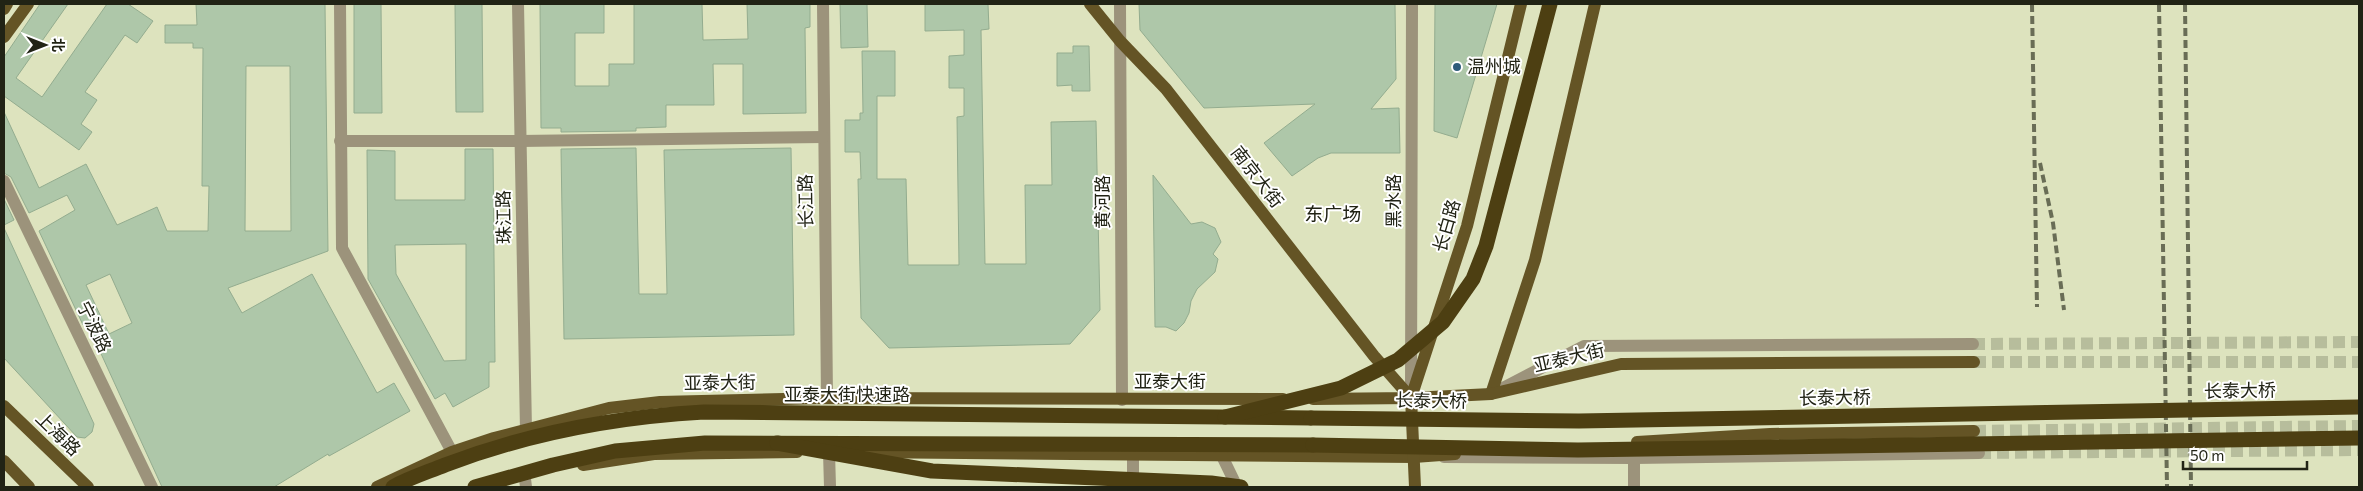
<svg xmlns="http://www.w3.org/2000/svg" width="2363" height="491" font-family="Commissioner,'Noto Sans SC',sans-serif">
<rect width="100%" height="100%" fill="#dde3be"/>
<g fill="#aec7a9" stroke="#93ac8f" fill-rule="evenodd">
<path d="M40 4H68L16 78 42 97 107 4H128L153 21 137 43 125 35 85 92 97 100 81 124 92 132 79 150 4 96V57Z"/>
<path d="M196 4H325L328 251 228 288 242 313 312 274 377 393 394 383 410 411 329 456 328 454 274 487H162L87 323 83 325 39 231 75 210 67 195 29 213 11 177 4 173V112L39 188 86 164 117 225 157 207 167 231H208L209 186H202L203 48H193V43H165V25H197ZM246 66H290L291 231H245ZM110 274 132 323 109 334 86 285Z"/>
<path d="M354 4H381L382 113H354Z"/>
<path d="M455 4H482L483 112H456Z"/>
<path d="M540 4H604V33H575V86H609V64H634V4H702L703 40 748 39 747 4H810V27L805 28 806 113 743 114V64H713L714 105H666V127L636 128V131L561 132V128H541Z"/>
<path d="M840 4H867L868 47 841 48Z"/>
<path d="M925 4H988L989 29 981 30 985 264H1026L1025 185H1052L1051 122 1096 121 1100 310 1070 344 889 348 861 318 858 179H861L860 152H845V120H860V113H863L862 51H895V96H877V179H906L908 265H959L957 117 964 116V88H949V56L964 55V30L925 31Z"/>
<path d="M1139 4H1395L1396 79 1371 109 1399 108 1400 153H1331L1318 158 1292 176 1264 143 1315 104 1204 108 1140 30Z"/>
<path d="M1435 4H1497L1457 138 1434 131Z"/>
<path d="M1073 46H1089L1090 91H1072V85L1057 86V53H1073Z"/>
<path d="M636 148 639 294H667L664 150 791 148 794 335 564 339 561 149Z"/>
<path d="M465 149H493L495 362H489V387L453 407 445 393 435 399 368 279 367 150 395 151V200H465ZM466 244V360L444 361 396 274 395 245Z"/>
<path d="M1153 175 1191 224 1202 222 1215 228 1221 242 1213 254 1218 259 1215 272 1197 289 1191 301 1189 313 1184 323 1176 331 1166 327H1155Z"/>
<path d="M4 199 14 220 4 225Z"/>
<path d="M4 228 94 424 92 432 85 438 77 437 4 358Z"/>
</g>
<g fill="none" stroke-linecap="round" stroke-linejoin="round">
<g stroke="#b7bd9c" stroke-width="12" stroke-dasharray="12 6" stroke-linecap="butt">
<path d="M1973 344 2359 342"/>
<path d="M1979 453 2359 450"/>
</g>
<g stroke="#b7bd9c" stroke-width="12" stroke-dasharray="12 6" stroke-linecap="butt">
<path d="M1974 362H2359"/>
<path d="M1974 431 2359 426"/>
</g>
<g stroke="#9c937b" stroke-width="12">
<path d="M340 4 342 248 452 452"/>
<path d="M518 4 526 430"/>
<path d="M823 4 827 398"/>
<path d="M1120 4 1122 400"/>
<path d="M340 141H520L823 137"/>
<path d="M4 181 152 487"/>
<path d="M1499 390 1584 346 1973 344"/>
<path d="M1411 393 1412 4"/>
<path d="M829 452 830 487"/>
<path d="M1133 455V487"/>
<path d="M1222 456 1237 487"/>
<path d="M1444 457 1634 458 1979 453"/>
<path d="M1634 458V487"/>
<path d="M525 479 526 487"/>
</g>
<g stroke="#645425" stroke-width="12">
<path d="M1090 4 1120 41 1166 89 1374 356 1411 398"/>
<path d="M4 9 7 4"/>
<path d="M4 37 28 4"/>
<path d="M1491 394 1535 260 1595 4"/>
<path d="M1313 399 1411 398 1491 394 1621 364 1974 362"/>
<path d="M4 406 88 487"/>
<path d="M1637 442 1770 434 1974 431"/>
<path d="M855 452 1414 457 1455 454"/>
<path d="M4 461 29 487"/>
<path d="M583 465 654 454 797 452"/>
<path d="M377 487 452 452 494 438 609 408 660 402 827 398 1283 399"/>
<path d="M1415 487 1411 398 1467 226 1521 4"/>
</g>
<g stroke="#4d3f12" stroke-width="15">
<path d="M393 487C409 478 428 472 445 465 529 433 615 417 704 412L1311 418"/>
<path d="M475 487 553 465 615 451 705 443 1313 445"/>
</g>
<g stroke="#696d56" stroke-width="4" stroke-dasharray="8 4" stroke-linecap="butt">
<path d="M2032 4 2037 307"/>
<path d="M2159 4 2167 487"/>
<path d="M2185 4 2191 487"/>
<path d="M2040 163 2053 223 2064 310"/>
</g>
<g stroke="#4d3f12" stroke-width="15">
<path d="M1225 417 1341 388 1398 360 1443 322 1473 279 1486 246 1550 4"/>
<path d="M1311 418 1579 421 2359 407"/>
<path d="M777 443 932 471 1211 483 1241 487"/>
<path d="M1313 445 1578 450 2359 438"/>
</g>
</g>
<circle fill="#2e5b7b" stroke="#fff" stroke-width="2" cx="1457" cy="67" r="5"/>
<g text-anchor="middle" stroke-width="4" stroke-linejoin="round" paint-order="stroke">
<g font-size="18" fill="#212315" stroke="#fff" text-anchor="start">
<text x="1467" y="73">温州城</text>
</g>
<g font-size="18" fill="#212315" stroke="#fff">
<text transform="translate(1257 177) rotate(52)" y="6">南京大街</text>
<text transform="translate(806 201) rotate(-91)" y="6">长江路</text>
<text transform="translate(1394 201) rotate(-90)" y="6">黑水路</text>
<text transform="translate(1103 202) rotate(-90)" y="6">黄河路</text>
<text transform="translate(504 217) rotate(-91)" y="6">珠江路</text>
<text transform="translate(1447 226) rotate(-74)" y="6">长白路</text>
<text transform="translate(94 327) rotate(64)" y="6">宁波路</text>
<text transform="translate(1569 358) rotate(-13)" y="6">亚泰大街</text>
<text x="1170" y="388">亚泰大街</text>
<text transform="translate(720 383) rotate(-1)" y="6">亚泰大街</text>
<text transform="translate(2240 391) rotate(-1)" y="6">长泰大桥</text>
<text x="847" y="401">亚泰大街快速路</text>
<text transform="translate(1835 398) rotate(-1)" y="6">长泰大桥</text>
<text transform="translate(1431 401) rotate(1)" y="6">长泰大桥</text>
<text transform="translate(58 434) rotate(44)" y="6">上海路</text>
</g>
<g font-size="19" fill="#212315" stroke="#fff">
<text x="1333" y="221">东广场</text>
</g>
</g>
<rect width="2363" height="491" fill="none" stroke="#212315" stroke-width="10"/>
<g transform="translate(45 45) rotate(90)" stroke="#ffffff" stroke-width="4" paint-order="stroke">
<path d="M0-4L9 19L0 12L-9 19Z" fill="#212315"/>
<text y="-8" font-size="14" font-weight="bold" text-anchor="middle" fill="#212315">北</text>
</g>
<path d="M2183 461v8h124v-8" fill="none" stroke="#212315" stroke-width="2.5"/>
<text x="2190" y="461" font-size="15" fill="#212315" stroke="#ffffff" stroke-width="4" paint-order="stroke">50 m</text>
</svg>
